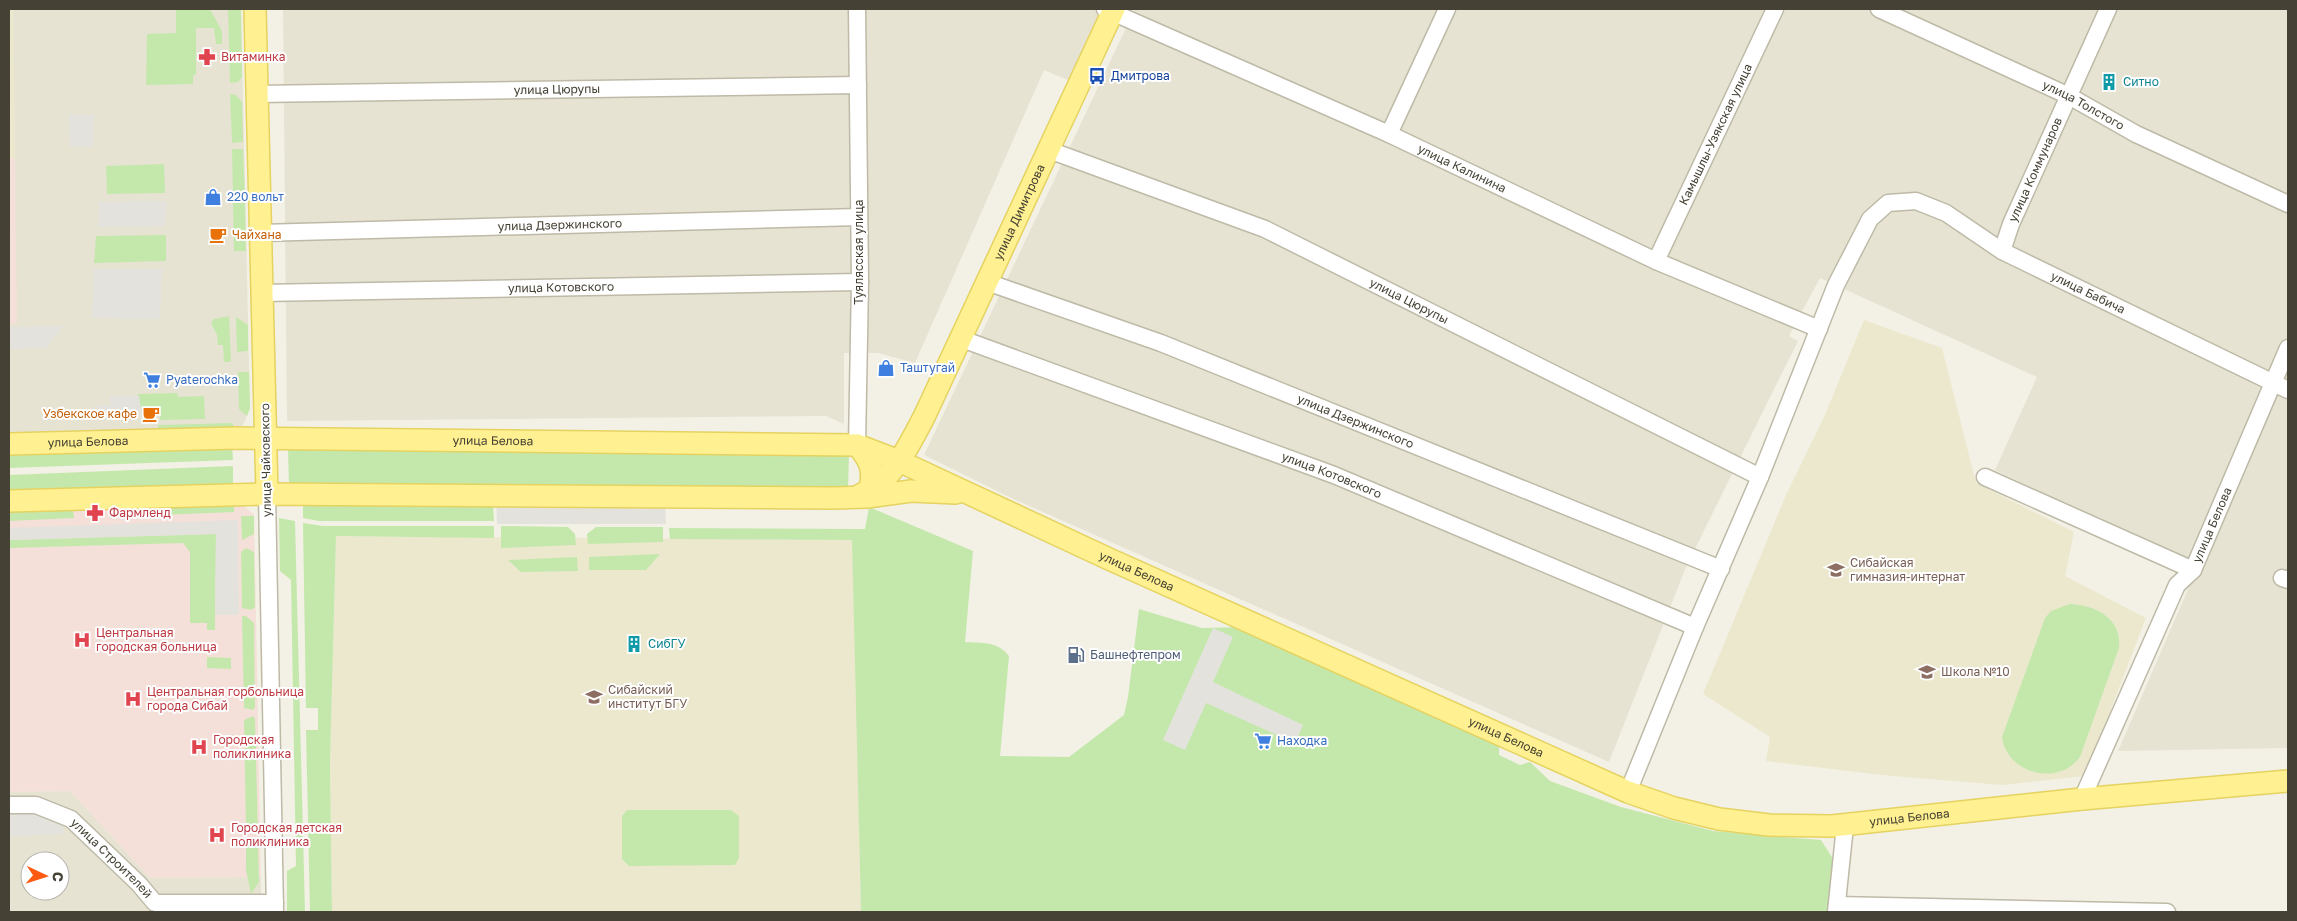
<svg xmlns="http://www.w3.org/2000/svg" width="2297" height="921" font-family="'Golos Text',sans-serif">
<rect width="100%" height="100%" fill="#f3f1e5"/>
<g fill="#e7e3d3" fill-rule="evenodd">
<path d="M9 9H241L250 408 243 425 229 428 9 436Z"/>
<path d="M283 9H1102L1068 80 1044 70 915 363 878 353H844V424L826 416 287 421Z"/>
<path d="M1135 9H2288V748L2118 751 2198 566 1995 470 2037 377 1820 278 1789 336 1798 341 1686 567 1609 762 1009 497 924 455Z"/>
<path d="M70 791 150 878 261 877V912H9V792ZM30 861H60V891H30Z"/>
</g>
<g fill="#ece8ce">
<path d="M9 9H13L15 158H9Z"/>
<path d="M1864 320 1942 348 1976 483 2074 532 2065 576 2146 618 2085 776 2002 785 1881 775 1766 761 1770 737 1703 694 1786 495 1824 417Z"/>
<path d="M336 536 853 540 861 912H332L330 764Z"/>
</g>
<g fill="#f4e0d8">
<path d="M9 158H15L17 324H9Z"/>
<path d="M238 502 254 514 261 877 150 878 70 791 9 792V509Z"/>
</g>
<g fill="#c4e8ac">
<path d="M176 9H210L222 31V44H216L214 28H196V74L193 76V84L146 85 147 34 176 33Z"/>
<path d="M228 9H241L242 77 238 82 230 83Z"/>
<path d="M230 94 236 95 242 102 243 142 232 143Z"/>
<path d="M232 149H243L245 196H233Z"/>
<path d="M164 164 165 193 107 194 106 166Z"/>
<path d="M233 203H245L246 251H234Z"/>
<path d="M166 235V261L94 263 96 236Z"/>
<path d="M229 316 231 362H224L223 345H218L217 335 211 323 214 319Z"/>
<path d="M236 317 248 325V351L237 352Z"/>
<path d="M238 372H249L250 408 247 416 239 409Z"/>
<path d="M177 393 178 397 204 396 205 419 160 420V407H139L138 394Z"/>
<path d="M233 423V427L158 431V425Z"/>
<path d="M232 443 233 460 9 468V452Z"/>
<path d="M288 448 849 453 848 491 289 485Z"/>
<path d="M233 466V486L9 495V475Z"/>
<path d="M303 500 493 505 494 521H319L303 518Z"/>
<path d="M234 502V512L110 517V507Z"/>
<path d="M869 507 973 551 965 642C981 643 998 641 1009 656L1000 756 1069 757 1124 715 1128 697 1139 609 1202 628 1243 627 1499 744V755L1520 765 1530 762 1550 781 1621 807 1713 831 1821 840 1837 865 1835 912H861L852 540 670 539 669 528 865 529Z"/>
<path d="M73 508 74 518 9 521V511Z"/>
<path d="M241 516H254V534L242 540Z"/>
<path d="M279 518 295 521 305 912H287V871L296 866 291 580 280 571Z"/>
<path d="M303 523 323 526H494V538L336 536 330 764 332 912H310L306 730H318V708H306Z"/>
<path d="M501 526 568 527 575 534 576 545 501 548Z"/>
<path d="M596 527H663V542L588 544 587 534Z"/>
<path d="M216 534 215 630H207V623H190V552L183 543 9 548V540Z"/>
<path d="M246 548 254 552 255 607 251 610 242 608 241 552Z"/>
<path d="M660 554 646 570H589V557Z"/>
<path d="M577 557 578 571 521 572 508 560Z"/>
<path d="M2070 604C2096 605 2122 619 2119 648L2080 757C2058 787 2007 774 2002 737L2045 618 2051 611Z"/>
<path d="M242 616H246L254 623 255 707 253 710 244 708Z"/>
<path d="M207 657 231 658V669L207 668Z"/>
<path d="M253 716 255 719 258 833 253 834 246 830 244 720Z"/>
<path d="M627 810H731L739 816V858L735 865 629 866 622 859V816Z"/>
<path d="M252 840H258L259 882 251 894 246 870V844Z"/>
</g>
<g fill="#e3e2dd">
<path d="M69 114 94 115 93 147 70 146Z"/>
<path d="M167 201 165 226 98 227 99 202Z"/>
<path d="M94 269H162L160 319 92 318Z"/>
<path d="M63 326 46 348 9 349V327Z"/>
<path d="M110 396H139L142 416H102L97 414V406L110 405Z"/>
<path d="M496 500H665L666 524H497Z"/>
<path d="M238 520 239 615H215L216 534 9 540V528Z"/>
<path d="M1213 628 1233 637 1213 682 1303 725 1295 743 1206 703 1185 750 1163 740Z"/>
<path d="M9 814H36L63 820V834L9 836Z"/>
</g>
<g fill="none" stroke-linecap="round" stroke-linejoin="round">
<g stroke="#bebaa7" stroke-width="19">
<g id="minor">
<path id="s1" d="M1105 9 1389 134 1656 261 1819 329"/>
<path id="s2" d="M1879 9 2069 96 2136 134 2288 204"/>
<path id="s3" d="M257 94 858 85"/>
<path d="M1389 134 1447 9"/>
<path id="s4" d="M1049 150 1265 229 1760 477"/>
<path id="s5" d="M260 233 859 217"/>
<path id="s6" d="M2002 251 2011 224 2108 9"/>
<path id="s7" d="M1656 261 1775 9"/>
<path id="s8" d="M987 282 1161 343 1721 569"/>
<path id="s9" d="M262 293 860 282"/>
<path id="s10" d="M962 339 1334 475 1695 627"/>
<path d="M857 445 860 282 857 9"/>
<path d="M1985 477 2193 570"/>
<path d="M267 494 275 912"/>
<path d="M2282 578 2288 580"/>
<path id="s11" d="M1628 792 1695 627 1760 477 1836 285 1870 219 1888 203 1916 201 1946 213 2002 251 2288 390"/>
<path id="s12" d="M2082 799 2177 585 2193 570 2288 348"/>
<path id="s13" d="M9 805H36L71 819 139 884 155 903H275"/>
<path d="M1837 905 2167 912"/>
<path d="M1836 912 1845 826"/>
</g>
</g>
<g stroke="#e5d260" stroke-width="24">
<g id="major">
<path d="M255 9 267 494"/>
<path id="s14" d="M9 444 236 438 857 445 899 461 1109 559 1628 792 1674 808 1719 819 1769 825 1832 826 2082 799 2288 781"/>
<path d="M857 445C871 461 874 469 870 491"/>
<path id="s15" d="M860 495C893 481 908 447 924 417L1114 9"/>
<path d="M9 501 267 494 834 498 867 497 911 491 956 493"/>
</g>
</g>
<use href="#minor" stroke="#fff" stroke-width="16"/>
<use href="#major" stroke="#fff191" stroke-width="21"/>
</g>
<defs>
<g id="pharmacy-bare" transform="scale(1.35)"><path d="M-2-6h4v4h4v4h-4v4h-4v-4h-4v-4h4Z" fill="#e0444e" stroke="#fff" stroke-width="2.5" paint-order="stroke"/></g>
<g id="bus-bare" transform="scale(1.35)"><path d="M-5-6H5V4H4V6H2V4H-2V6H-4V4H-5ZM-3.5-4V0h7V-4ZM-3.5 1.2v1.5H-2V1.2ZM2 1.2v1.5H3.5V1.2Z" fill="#1a4fb4" stroke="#fff" stroke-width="2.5" paint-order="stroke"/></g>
<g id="building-bare" transform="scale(1.35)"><path d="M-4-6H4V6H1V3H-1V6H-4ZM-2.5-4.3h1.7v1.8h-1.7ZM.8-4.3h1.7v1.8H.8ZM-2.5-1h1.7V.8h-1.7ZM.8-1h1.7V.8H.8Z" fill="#0f9aa8" stroke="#fff" stroke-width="2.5" paint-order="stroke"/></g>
<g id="shop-bare" transform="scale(1.35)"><path d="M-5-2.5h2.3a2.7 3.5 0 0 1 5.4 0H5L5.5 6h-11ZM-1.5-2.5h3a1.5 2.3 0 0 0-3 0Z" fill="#3f7fe0" stroke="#fff" stroke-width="2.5" paint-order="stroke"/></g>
<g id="cafe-bare" transform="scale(1.35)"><path d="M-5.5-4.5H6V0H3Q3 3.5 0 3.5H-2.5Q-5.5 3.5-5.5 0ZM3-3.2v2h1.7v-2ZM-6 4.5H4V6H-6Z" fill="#e8710a" stroke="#fff" stroke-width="2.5" paint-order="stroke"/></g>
<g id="supermarket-bare" transform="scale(1.35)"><path d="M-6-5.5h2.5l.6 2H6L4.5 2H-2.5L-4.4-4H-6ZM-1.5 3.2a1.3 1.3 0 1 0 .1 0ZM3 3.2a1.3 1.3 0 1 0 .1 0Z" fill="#3f7fe0" stroke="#fff" stroke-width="2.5" paint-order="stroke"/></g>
<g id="school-bare" transform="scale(1.35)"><path d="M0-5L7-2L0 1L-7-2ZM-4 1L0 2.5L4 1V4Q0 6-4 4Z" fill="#8d6e63" stroke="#fff" stroke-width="2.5" paint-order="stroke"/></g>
<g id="hospital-bare" transform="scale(1.35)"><path d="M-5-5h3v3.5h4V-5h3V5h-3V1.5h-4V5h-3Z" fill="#e0444e" stroke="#fff" stroke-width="2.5" paint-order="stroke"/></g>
<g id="fuel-bare" transform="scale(1.35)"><path d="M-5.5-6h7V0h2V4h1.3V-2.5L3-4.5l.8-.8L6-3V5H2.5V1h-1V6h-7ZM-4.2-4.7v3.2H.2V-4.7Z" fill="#5c6f8a" stroke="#fff" stroke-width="2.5" paint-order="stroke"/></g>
<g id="university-bare" transform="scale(1.35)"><path d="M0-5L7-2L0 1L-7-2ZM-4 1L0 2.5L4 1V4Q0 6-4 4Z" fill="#8d6e63" stroke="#fff" stroke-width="2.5" paint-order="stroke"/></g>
</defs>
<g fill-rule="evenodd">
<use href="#pharmacy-bare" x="207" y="57"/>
<use href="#bus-bare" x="1097" y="76"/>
<use href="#building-bare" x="2109" y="82"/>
<use href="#shop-bare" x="213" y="197"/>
<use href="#cafe-bare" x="218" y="235"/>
<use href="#shop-bare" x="886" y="368"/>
<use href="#supermarket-bare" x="152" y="380"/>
<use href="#cafe-bare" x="151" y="414"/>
<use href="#pharmacy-bare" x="95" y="513"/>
<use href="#school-bare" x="1836" y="570"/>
<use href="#hospital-bare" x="82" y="640"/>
<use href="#building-bare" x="634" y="644"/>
<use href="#fuel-bare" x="1076" y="655"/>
<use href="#school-bare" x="1927" y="672"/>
<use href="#university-bare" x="594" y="697"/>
<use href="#hospital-bare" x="133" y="699"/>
<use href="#supermarket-bare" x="1263" y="741"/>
<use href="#hospital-bare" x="199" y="747"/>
<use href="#hospital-bare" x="217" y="835"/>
</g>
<g text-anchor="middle" stroke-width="4" stroke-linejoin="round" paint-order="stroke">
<g font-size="12" fill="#be3a42" stroke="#fff" text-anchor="start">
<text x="221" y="61">Витаминка</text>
<text x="109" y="517">Фармленд</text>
<text x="96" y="637">Центральная<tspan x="96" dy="14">городская больница</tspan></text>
<text x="147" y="696">Центральная горбольница<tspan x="147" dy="14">города Сибай</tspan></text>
<text x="213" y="744">Городская<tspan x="213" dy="14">поликлиника</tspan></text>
<text x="231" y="832">Городская детская<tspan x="231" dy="14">поликлиника</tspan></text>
</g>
<g font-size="12" fill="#164399" stroke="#fff" text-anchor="start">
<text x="1111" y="80">Дмитрова</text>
</g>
<g font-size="12" fill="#0d838f" stroke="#fff" text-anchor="start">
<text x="2123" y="86">Ситно</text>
<text x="648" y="648">СибГУ</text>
</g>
<g font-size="12" fill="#454134" stroke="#fff">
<text dy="4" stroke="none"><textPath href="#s3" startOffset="300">улица Цюрупы</textPath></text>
<text dy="4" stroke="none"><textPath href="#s2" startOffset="226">улица Толстого</textPath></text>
<text dy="4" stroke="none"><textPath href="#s7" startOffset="140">Камышлы-Узякская улица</textPath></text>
<text dy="4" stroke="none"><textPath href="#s1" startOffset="391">улица Калинина</textPath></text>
<text dy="4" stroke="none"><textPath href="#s6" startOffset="88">улица Коммунаров</textPath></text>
<text dy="4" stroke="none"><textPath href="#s15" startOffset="329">улица Димитрова</textPath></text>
<text dy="4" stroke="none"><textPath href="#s5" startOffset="300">улица Дзержинского</textPath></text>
<text transform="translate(859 252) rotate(-90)" y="4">Туялясская улица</text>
<text dy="4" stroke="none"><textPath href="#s9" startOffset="299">улица Котовского</textPath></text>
<text dy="4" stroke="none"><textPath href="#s11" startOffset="870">улица Бабича</textPath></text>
<text dy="4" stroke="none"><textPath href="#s4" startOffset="391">улица Цюрупы</textPath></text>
<text dy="4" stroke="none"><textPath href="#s8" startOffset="394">улица Дзержинского</textPath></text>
<text dy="4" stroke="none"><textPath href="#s14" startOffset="79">улица Белова</textPath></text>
<text dy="4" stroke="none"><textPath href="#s14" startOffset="484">улица Белова</textPath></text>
<text transform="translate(266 460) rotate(-91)" y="4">улица Чайковского</text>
<text dy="4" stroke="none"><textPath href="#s10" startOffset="394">улица Котовского</textPath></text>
<text dy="4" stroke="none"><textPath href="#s12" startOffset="305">улица Белова</textPath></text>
<text dy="4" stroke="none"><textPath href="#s14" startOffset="1155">улица Белова</textPath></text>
<text dy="4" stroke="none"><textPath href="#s14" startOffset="1560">улица Белова</textPath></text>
<text dy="4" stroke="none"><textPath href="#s14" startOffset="1980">улица Белова</textPath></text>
<text dy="4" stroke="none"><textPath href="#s13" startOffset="121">улица Строителей</textPath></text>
</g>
<g font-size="12" fill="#366cbe" stroke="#fff" text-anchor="start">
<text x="227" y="201">220 вольт</text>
<text x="900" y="372">Таштугай</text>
<text x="166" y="384">Pyaterochka</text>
<text x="1277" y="745">Находка</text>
</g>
<g font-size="12" fill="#c56008" stroke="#fff" text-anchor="start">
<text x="232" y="239">Чайхана</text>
<text x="137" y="418" text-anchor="end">Узбекское кафе</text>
</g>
<g font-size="12" fill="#785e54" stroke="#fff" text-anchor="start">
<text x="1850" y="567">Сибайская<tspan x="1850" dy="14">гимназия-интернат</tspan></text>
<text x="1941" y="676">Школа №10</text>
<text x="608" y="694">Сибайский<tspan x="608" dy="14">институт БГУ</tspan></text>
</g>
<g font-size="12" fill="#4e5e75" stroke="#fff" text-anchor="start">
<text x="1090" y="659">Башнефтепром</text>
</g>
</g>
<rect width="2297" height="921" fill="none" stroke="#454134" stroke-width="20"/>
<g transform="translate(45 876) rotate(94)"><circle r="24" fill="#ffffff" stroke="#b5b3ae"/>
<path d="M0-4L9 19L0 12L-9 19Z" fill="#fd5911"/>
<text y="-8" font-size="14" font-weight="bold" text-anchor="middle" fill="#454134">С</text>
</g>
</svg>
